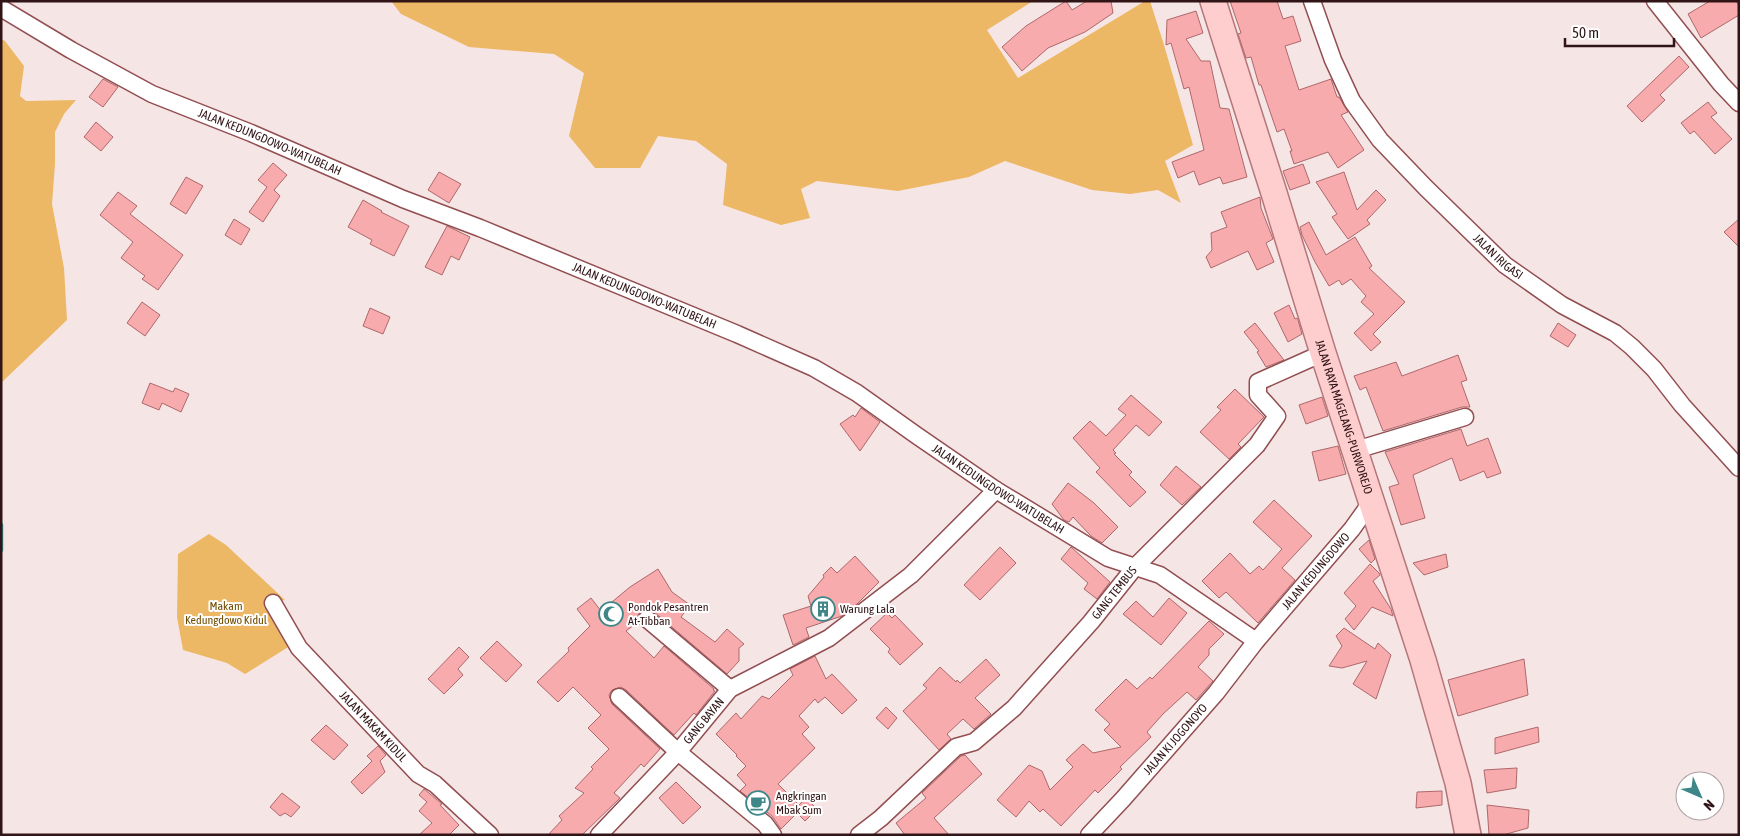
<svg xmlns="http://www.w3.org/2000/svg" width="1740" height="836" font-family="'Asap Condensed',sans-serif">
<rect width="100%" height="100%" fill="#f6e5e5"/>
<g fill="#edb865">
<path d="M391 1H1033L987 30 1018 78 1145 1H1150L1164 45 1193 145 1165 161 1181 203 1158 190 1130 194 1092 190 1005 161 969 177 898 191 817 181 801 189 810 218 781 225 723 205 727 164 696 141 658 136 640 168H595L569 136 584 73 554 54 469 47 401 14Z"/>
<path d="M1 39 5 41 24 66 20 96 26 101 76 100 64 114 55 132V164L52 204 64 268 67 320 1 383Z"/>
<path d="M209 534 226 545 285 600 273 603 293 644 245 674 227 663 183 650 177 617 178 554Z"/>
</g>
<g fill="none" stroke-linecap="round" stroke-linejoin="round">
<path stroke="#35a7aa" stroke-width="4.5" d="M1 525V550"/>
</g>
<g fill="#f8abad" stroke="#ae686b">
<path d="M1066 1 1072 10 1087 1H1111L1113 13 1085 32 1048 48 1022 71 1002 47 1026 26Z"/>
<path d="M1230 1H1277L1283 19 1293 16 1301 41 1285 46 1299 90 1331 79 1337 97H1339L1348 112 1341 115 1364 150 1338 168 1328 152 1294 164 1290 151H1292L1284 129 1277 132 1261 85H1259L1251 57 1246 58 1238 34 1241 33Z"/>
<path d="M1710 1H1736L1739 6V15L1701 38 1688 14Z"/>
<path d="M1196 11 1203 33 1186 39 1201 61H1210L1220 108 1229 109 1247 177 1223 184 1220 177 1199 185 1194 171 1178 178 1172 162 1204 150 1189 87 1184 89 1171 43 1166 45 1167 20Z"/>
<path d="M1679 56 1689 67 1660 95 1665 100 1642 122 1627 106Z"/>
<path d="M103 79 118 87 103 107 89 97Z"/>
<path d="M1708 102 1717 113 1711 117 1732 139 1715 154 1694 131 1690 134 1681 123Z"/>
<path d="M96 122 113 137 101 151 84 137Z"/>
<path d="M273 163 287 175 274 190 280 196 263 222 249 212 267 187 258 180Z"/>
<path d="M1303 164 1310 183 1290 190 1283 171Z"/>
<path d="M439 172 461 184 449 203 428 190Z"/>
<path d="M1344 172 1357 210 1376 190 1386 200 1367 220 1370 224 1348 239 1332 217 1337 214 1316 182Z"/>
<path d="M186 177 203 186 186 214 170 204Z"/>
<path d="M118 192 137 206 130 214 183 255 158 290 142 279 145 276 121 258 133 242 100 215Z"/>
<path d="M1260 197 1261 208 1273 239 1266 243 1274 262 1257 270 1248 251 1211 268 1206 257 1212 250 1211 233 1227 227 1221 212Z"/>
<path d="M363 200 382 211 381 212 409 226 394 256 370 244 372 240 348 227Z"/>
<path d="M234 219 250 229 241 245 225 235Z"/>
<path d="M1739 219V247L1724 232Z"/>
<path d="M1309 222 1326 255 1355 237 1372 266 1369 268 1405 302 1373 334 1381 342 1371 351 1354 333 1374 314 1361 302 1366 296 1351 279 1342 285 1339 280 1329 286 1315 262 1302 235 1300 227Z"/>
<path d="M447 226 470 237 459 260 451 256 442 275 425 267Z"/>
<path d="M142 302 160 315 145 336 127 323Z"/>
<path d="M1289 305 1295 319 1297 318 1298 320 1302 334 1288 342 1274 313Z"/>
<path d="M370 308 390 317 383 334 363 326Z"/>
<path d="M1255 323 1284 360 1266 367 1257 352 1259 351 1244 332Z"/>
<path d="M1558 323 1576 335 1568 347 1550 336Z"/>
<path d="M1458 355 1467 380 1461 382 1470 407H1462L1383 431 1366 387 1360 390 1354 376 1396 362 1402 376Z"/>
<path d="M150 383 173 392 175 388 189 394 181 412 162 403 159 410 142 403Z"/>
<path d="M1235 389 1264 417 1238 444 1241 447 1229 459 1200 432 1221 410 1217 407Z"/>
<path d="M1131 395 1162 422 1149 436 1136 425 1113 450 1116 453 1114 454 1132 472 1129 475 1146 492 1130 507 1096 472 1100 468 1073 438 1090 421 1106 436 1126 415 1118 409Z"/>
<path d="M1322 397 1328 416 1306 424 1299 405Z"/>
<path d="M861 408 880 422 860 451 840 424 853 415 855 417Z"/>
<path d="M1461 429 1467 446 1488 438 1501 473 1487 478 1484 471 1460 481 1452 458 1413 475 1425 518 1401 525 1389 487 1399 484 1385 452Z"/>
<path d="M1338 446 1346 474 1319 481 1312 452Z"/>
<path d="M1176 466 1201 487 1182 505 1160 485Z"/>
<path d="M1068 483 1094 503 1118 527 1102 543 1091 536 1073 517 1069 522 1064 520 1052 504Z"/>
<path d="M1274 500 1312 536 1282 568 1295 580 1258 623 1226 592 1219 598 1202 581 1230 553 1250 574 1259 566 1263 570 1282 549 1253 522Z"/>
<path d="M1369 540 1375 559 1371 563 1359 549Z"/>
<path d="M1000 547 1016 563 980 600 964 585Z"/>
<path d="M1071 547 1110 582 1097 599 1084 589 1088 583 1061 559Z"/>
<path d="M1446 554 1448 567 1424 575 1413 563Z"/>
<path d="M855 556 879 582 857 604 842 616 806 628 809 637 793 645 783 615 811 606 808 596 824 577 823 575 831 567 837 573Z"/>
<path d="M1370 564 1379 573 1380 575 1373 581 1391 609 1393 616 1372 607 1354 630 1345 619 1356 606 1344 593Z"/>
<path d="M658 569 672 592 690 605 681 617 715 642 727 629 744 644 739 648V661L727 674 653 611 648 609 640 612 637 617 638 622 626 631 654 658 664 646 714 689 713 690 715 691 696 715 694 713 674 735 626 690 621 687 612 690 609 695 612 704 660 749 644 767 641 764 614 793 620 798 582 835H548L562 820 559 816 584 793 575 788 593 769 591 767 609 749 588 728 601 715 573 687 558 702 537 682 569 651 568 648 590 626 577 609 591 598 601 611 630 587Z"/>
<path d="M1169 598 1187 613 1161 645 1123 614 1136 601 1153 617Z"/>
<path d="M887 613 892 618 895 615 923 644 900 665 888 652 890 649 870 629Z"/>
<path d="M1209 621 1224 634 1209 649V655L1198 667 1213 681 1196 700 1187 692 1163 714 1147 732 1151 737 1120 767 1122 769 1098 793 1095 790 1061 826 1043 809 1040 812 1029 801 1016 817 997 800 1029 765 1042 771 1050 790 1073 767 1066 760 1083 744 1093 753 1121 747 1104 730 1110 724 1095 710 1126 679 1137 689 1150 677 1152 679Z"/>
<path d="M1344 628 1375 649 1378 643 1391 655 1376 699 1353 684 1367 661 1342 668 1329 666 1342 646 1336 636Z"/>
<path d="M497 641 522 665 506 682 480 658Z"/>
<path d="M459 647 469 657 458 669 463 675 444 694 428 679Z"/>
<path d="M815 656 826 679 832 674 857 700 842 714 825 697 818 703 815 699 799 716 809 727 802 734 815 748 778 784 799 805 806 798 817 809 805 821 797 813 781 829 772 816 740 791 746 785 737 775 746 766 736 756 737 755 716 734 736 713 741 719 762 696 769 699 793 675 790 669Z"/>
<path d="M986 659 1000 675 975 698 991 714 974 729 963 719 947 734 951 739 939 750 903 711 927 688 923 685 940 667 956 682 957 680 960 683Z"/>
<path d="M1524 659 1528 695 1458 716 1448 680Z"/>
<path d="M886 707 897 718 888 729 876 718Z"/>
<path d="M326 725 348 745 334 760 311 740Z"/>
<path d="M1538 727 1539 742 1495 754V738Z"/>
<path d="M378 746 386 755 380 761 385 772 362 794 351 782 372 761 367 756Z"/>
<path d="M965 755 982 774 934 818 949 835H905L896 823 926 798 922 793 961 756Z"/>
<path d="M1517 768 1516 788 1487 793 1484 770Z"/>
<path d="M676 782 701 807 683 824 659 798Z"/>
<path d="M424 789 442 804 440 805 459 825 449 835H419L432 823 419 811 427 802 419 795Z"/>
<path d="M1442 791V805L1416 808 1417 792Z"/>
<path d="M282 793 300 807 291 817 285 813 280 816 270 807Z"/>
<path d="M1487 805 1529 810 1528 828 1503 835H1489Z"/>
</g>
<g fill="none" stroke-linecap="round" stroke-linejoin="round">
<g stroke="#924e51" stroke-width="19">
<g id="street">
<path id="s1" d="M1312 1 1333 60 1352 101 1380 140 1426 188 1505 265 1562 305 1615 333 1632 347 1654 369 1682 405 1739 468"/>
<path d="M1655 1 1721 84 1739 103"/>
<path id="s2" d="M1 8 71 50 152 94 251 133 403 199 480 228 737 334 814 368 857 393 916 435 996 490 1108 558 1160 575 1256 641"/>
<path d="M1356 450 1465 417"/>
<path id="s3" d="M273 603 299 648 418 774 435 784 490 835"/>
<path d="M647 619 730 689"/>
<path d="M619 697 678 752 765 824 773 835"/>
<path id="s4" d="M599 835 678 752 730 689 829 638 911 575 996 490"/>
<path id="s5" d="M859 835 881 818 956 747 974 742 1014 708 1091 622 1135 567 1257 445 1277 416 1258 395V382L1323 353"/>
<path id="s6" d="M1089 835 1123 799 1216 693 1256 641 1352 529 1372 501"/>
</g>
</g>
<g stroke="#b57679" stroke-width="28">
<g id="primary">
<path id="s7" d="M1213 1 1274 193 1323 353 1423 660 1458 783 1468 835"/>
</g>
</g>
<use href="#street" stroke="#fff" stroke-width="16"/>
<use href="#primary" stroke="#fecdce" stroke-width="25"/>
</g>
<defs>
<g id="building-ring" transform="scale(1.25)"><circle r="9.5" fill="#fff" stroke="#3e8688" stroke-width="1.5"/><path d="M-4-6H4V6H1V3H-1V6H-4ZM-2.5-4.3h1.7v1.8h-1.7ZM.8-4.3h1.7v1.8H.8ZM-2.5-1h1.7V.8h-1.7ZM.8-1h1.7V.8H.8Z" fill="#3e8688"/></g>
<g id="mosque-ring" transform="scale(1.25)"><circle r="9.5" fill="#fff" stroke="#3e8688" stroke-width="1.5"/><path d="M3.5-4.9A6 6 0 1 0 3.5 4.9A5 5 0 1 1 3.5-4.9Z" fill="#3e8688"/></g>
<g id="cafe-ring" transform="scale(1.25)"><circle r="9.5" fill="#fff" stroke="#3e8688" stroke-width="1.5"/><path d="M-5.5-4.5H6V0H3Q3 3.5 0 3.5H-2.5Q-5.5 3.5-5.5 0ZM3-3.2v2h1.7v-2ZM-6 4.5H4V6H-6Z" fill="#3e8688"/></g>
</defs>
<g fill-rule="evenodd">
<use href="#building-ring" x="823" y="609"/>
<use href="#mosque-ring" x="611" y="614"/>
<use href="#cafe-ring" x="758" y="803"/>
</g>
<g text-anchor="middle" stroke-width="4" stroke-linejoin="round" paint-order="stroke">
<g font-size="12" fill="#301416" stroke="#fff">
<text dy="4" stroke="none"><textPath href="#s2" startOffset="301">JALAN KEDUNGDOWO-WATUBELAH</textPath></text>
<text dy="4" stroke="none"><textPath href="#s1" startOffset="322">JALAN IRIGASI</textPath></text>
<text dy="4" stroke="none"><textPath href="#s2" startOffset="706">JALAN KEDUNGDOWO-WATUBELAH</textPath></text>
<text dy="4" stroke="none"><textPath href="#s7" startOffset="436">JALAN RAYA MAGELANG-PURWOREJO</textPath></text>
<text dy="4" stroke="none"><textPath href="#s2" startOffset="1111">JALAN KEDUNGDOWO-WATUBELAH</textPath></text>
<text dy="4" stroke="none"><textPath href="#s6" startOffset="348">JALAN KEDUNGDOWO</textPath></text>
<text dy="4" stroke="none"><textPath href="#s5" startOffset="355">GANG TEMBUS</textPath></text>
<text dy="4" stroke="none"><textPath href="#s4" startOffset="155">GANG BAYAN</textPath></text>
<text dy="4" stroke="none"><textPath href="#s3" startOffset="160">JALAN MAKAM KIDUL</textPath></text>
<text dy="4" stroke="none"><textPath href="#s6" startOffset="129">JALAN KI JOGONOYO</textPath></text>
</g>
<g font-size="12" fill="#704c01" stroke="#fff">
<text x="226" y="610">Makam<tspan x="226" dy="14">Kedungdowo Kidul</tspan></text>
</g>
<g font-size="12" fill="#301416" stroke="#fff" text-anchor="start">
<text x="628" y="611">Pondok Pesantren<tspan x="628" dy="14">At-Tibban</tspan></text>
<text x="840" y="613">Warung Lala</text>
<text x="776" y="800">Angkringan<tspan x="776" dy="14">Mbak Sum</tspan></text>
</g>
</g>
<rect width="1740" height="836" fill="none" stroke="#301416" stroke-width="5"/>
<g transform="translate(1700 796) rotate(135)"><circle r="24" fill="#ffffff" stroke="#aca1a2"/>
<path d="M0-4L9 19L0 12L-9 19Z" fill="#3e8688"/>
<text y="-8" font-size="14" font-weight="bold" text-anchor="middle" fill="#301416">N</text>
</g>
<path d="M1565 38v8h109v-8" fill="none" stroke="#301416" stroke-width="2.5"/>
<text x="1572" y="38" font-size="15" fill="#301416" stroke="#ffffff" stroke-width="4" paint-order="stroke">50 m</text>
</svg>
